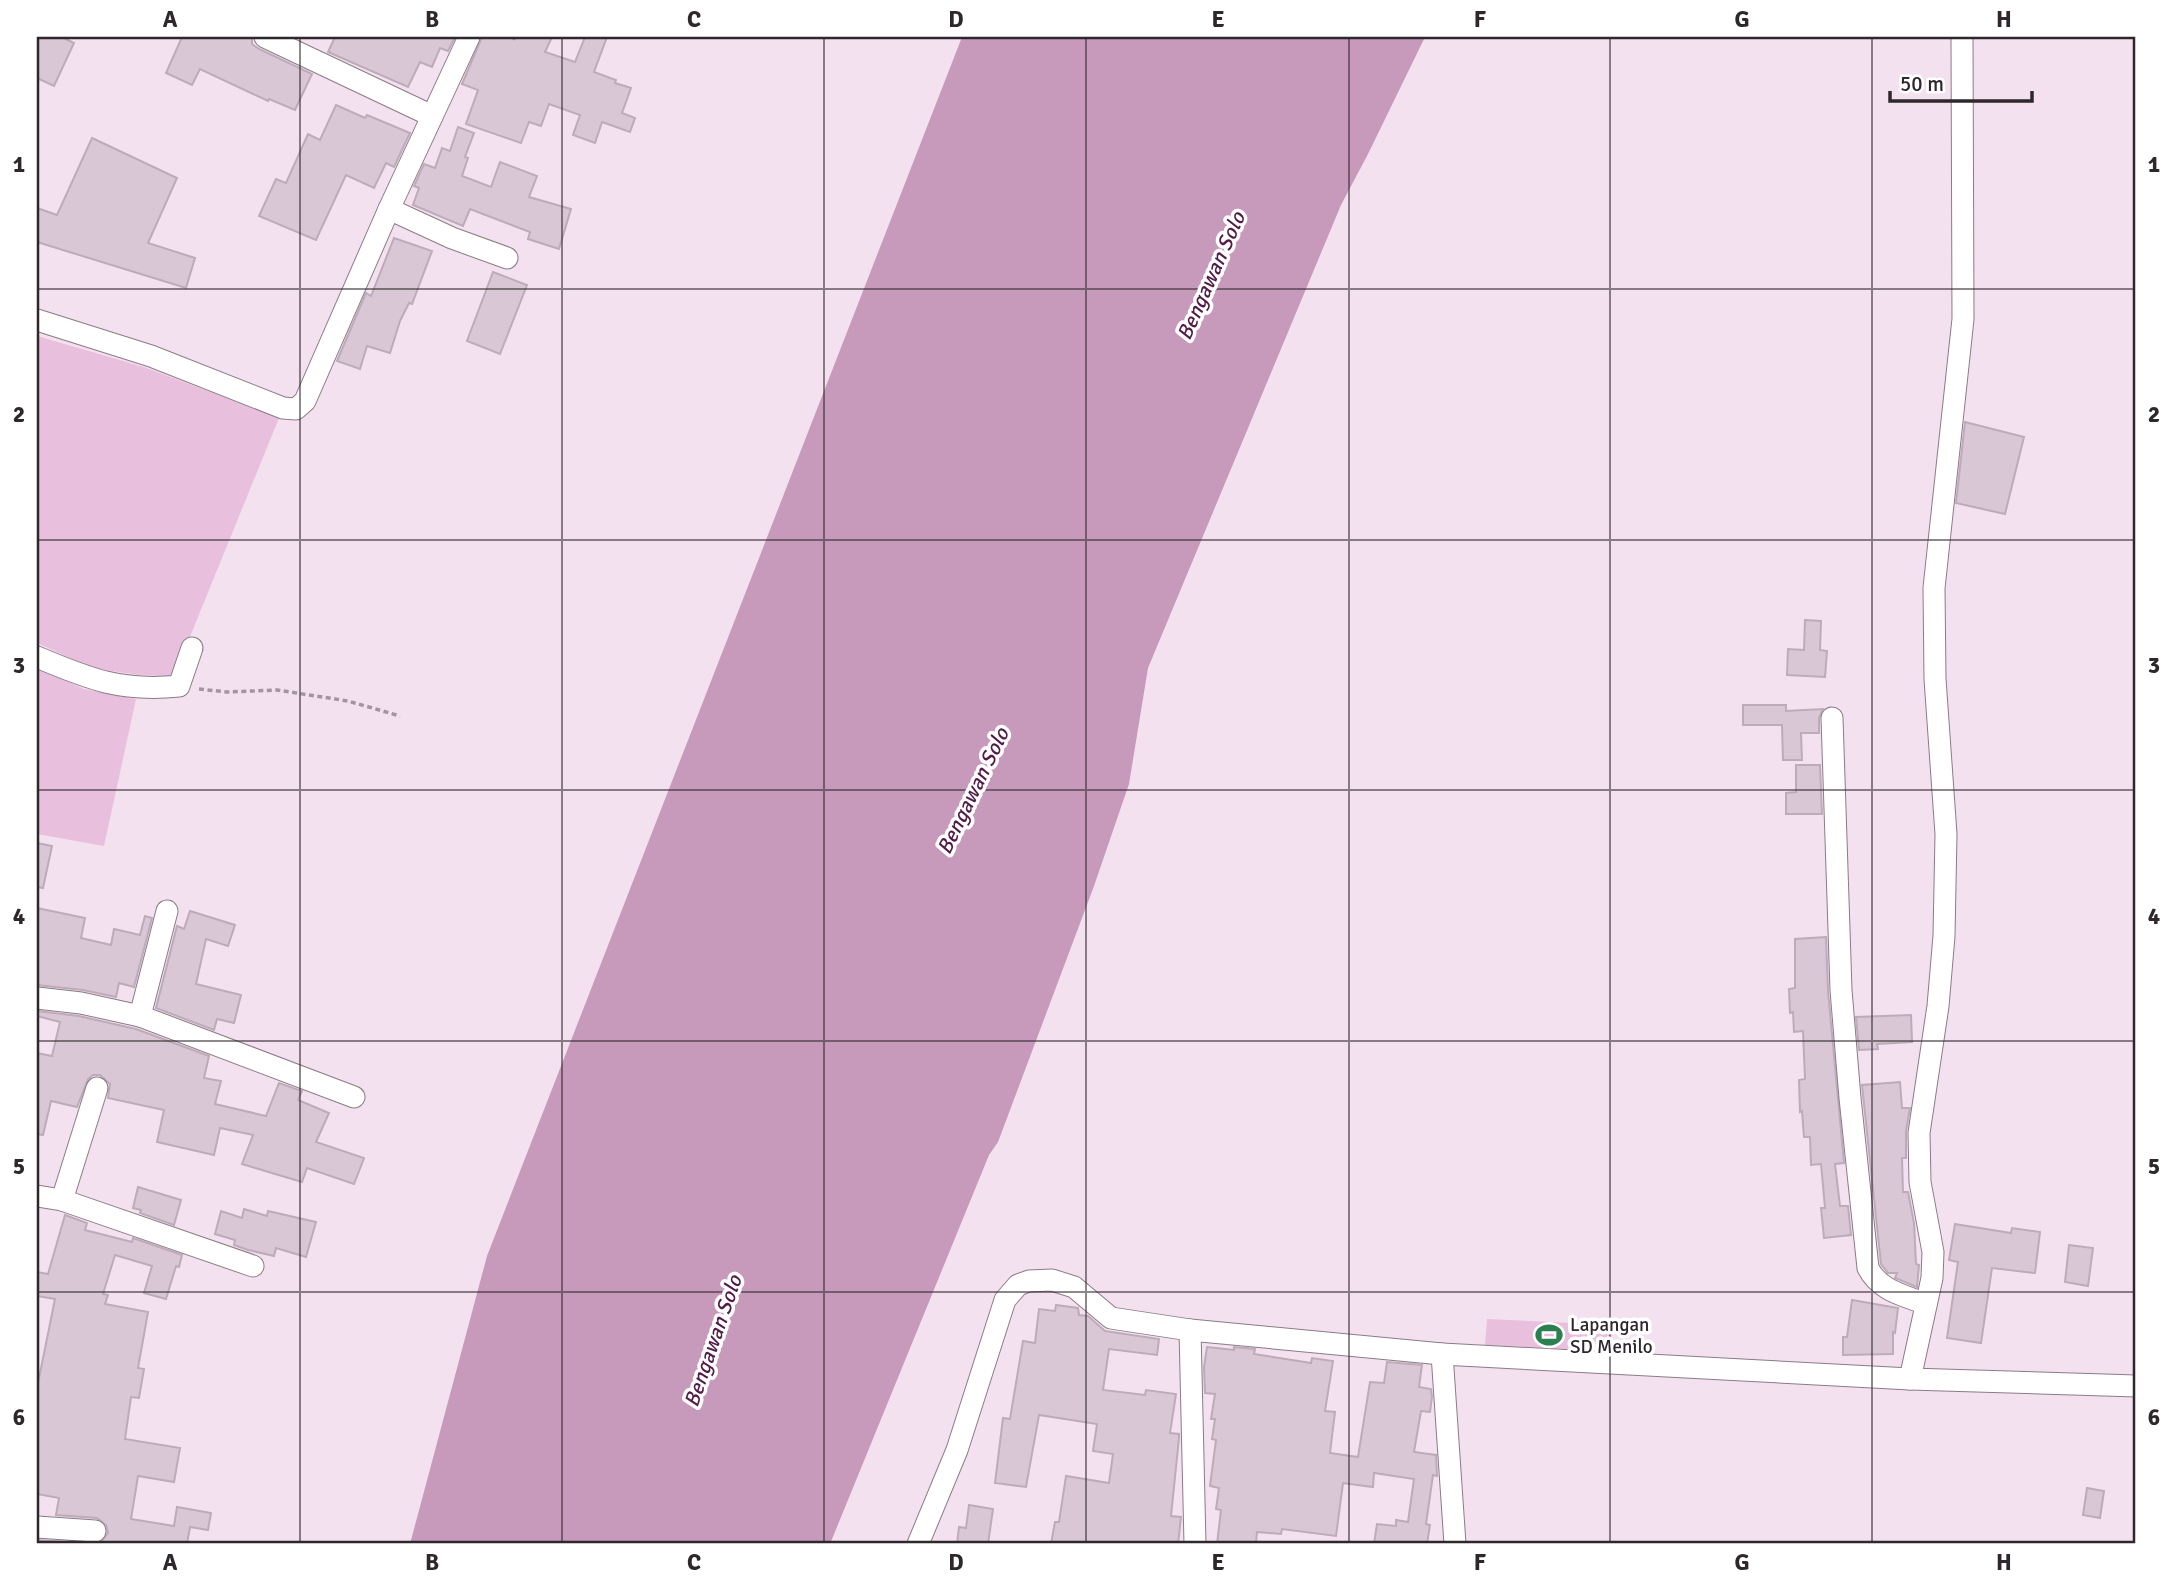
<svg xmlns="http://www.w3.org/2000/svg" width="2173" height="1581" font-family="Signika,sans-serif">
<rect width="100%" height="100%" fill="#f4e1ef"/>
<g fill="#e8bfdd">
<path d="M37 336 144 367 279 418 174 676 139 675 92 668 37 643Z"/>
<path d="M37 668 84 689 136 699 104 846 37 834Z"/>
<path d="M1487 1319 1612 1325 1611 1351 1485 1345Z"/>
</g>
<path fill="#c799bb" d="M962 37H1425L1368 154 1341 205 1148 668 1129 784 1094 886 998 1142 989 1155 830 1544H410L487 1256Z"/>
<g fill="#dac7d5" stroke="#beabb9" stroke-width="2">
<path d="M37 37H62L74 43 54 86 37 78Z"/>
<path d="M182 37H252V44L259 49 312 74 295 110 269 99 268 101 200 69 192 85 166 73Z"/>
<path d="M335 37H455L448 51 440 48 432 67 420 62 408 87 328 52Z"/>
<path d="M482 37H552L545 52 575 62 585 37H607L594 72 616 80 615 83 631 88 622 113 635 118 630 132 602 122 595 143 573 135 580 115 549 104 541 126 529 122 521 143 466 124 478 90 462 84Z"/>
<path d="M336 105 365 118 367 115 410 133 394 167 386 163 374 188 346 175 316 240 259 216 276 179 286 183 308 134 320 140Z"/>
<path d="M458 127 474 133 465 157 468 158 462 176 491 187 500 162 537 176 529 197 571 209 559 249 528 239 530 232 470 209 463 226 413 205 419 188 414 186 424 164 435 168 442 148 450 151Z"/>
<path d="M92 138 177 178 148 243 195 258 186 288 37 242V208L57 215Z"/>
<path d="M394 238 432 251 412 304 409 303 400 321 390 353 367 346 360 369 337 361 366 293 371 296Z"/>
<path d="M493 272 527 285 500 354 467 341Z"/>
<path d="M1965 422 2024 437 2005 514 1956 503Z"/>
<path d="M1805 620 1821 621 1820 650 1827 651 1825 677 1787 675 1788 649 1804 650Z"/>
<path d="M1743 705H1786V711L1823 709 1819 718V733H1801L1802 760H1783L1782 725H1743Z"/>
<path d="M1796 765H1820L1822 814H1786V793L1796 792Z"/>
<path d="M37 843 52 846 43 888 37 887Z"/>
<path d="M37 908 85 918 81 938 111 945 114 929 140 935 145 916 152 918 134 987 119 983 116 997 83 990 37 985Z"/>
<path d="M190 911 235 925 228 946 206 939 196 984 241 995 234 1023 217 1019 214 1030 156 1008 177 926 184 929Z"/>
<path d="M1826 937 1828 991 1844 1163 1835 1164 1840 1206H1848L1851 1235 1824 1238 1821 1208H1825L1821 1164 1811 1165 1810 1137H1804L1802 1111 1800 1112 1799 1080 1805 1079 1803 1031 1794 1032 1793 1012 1790 1013 1789 989 1795 988V939Z"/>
<path d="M37 1011 79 1016 136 1029 209 1056 204 1078 221 1081 215 1104 266 1116 279 1083 302 1091 298 1100 329 1113 316 1142 364 1158 354 1184 307 1168 302 1182 242 1164 253 1135 220 1128 214 1155 157 1142 164 1110 108 1098 110 1084 100 1075H93L88 1079 77 1107 51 1101 43 1135 37 1134V1053L52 1056 60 1022 37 1016Z"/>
<path d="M1911 1015 1912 1042 1877 1044 1878 1049 1859 1050 1856 1017Z"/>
<path d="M1900 1082 1902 1108H1910L1906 1131V1158H1902L1903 1192H1908L1914 1223 1916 1264 1919 1265 1917 1287 1895 1278 1897 1273H1888L1881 1264 1862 1085Z"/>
<path d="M138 1187 181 1200 174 1225 140 1213 141 1210 133 1208Z"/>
<path d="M244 1209 267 1216 268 1211 316 1222 306 1257 276 1248 274 1256 248 1250 234 1245 235 1240 215 1234 221 1211 242 1218Z"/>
<path d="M65 1215 87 1223 85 1230 132 1242 133 1238 182 1255 179 1267 176 1266 166 1299 144 1293 152 1266 115 1255 103 1294 108 1295 105 1304 148 1312 138 1368 144 1369 139 1398 131 1397 125 1439 180 1448 174 1482 138 1476 131 1519 174 1526 177 1507 211 1513 208 1530 190 1527 187 1544H37V1540L95 1544 101 1542 108 1533 106 1525 97 1518 56 1515 59 1498 37 1494V1388L55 1299 37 1296V1272L48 1274Z"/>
<path d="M1955 1224 2011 1233 2012 1228 2040 1232 2035 1273 1992 1268 1981 1343 1947 1338 1958 1262 1949 1260Z"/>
<path d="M2069 1245 2093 1248 2088 1286 2065 1282Z"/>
<path d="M1852 1300 1898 1308 1895 1333 1893 1332V1354L1843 1355V1337H1847Z"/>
<path d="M1056 1305 1078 1308 1079 1315 1088 1316 1105 1331 1159 1339 1157 1355 1109 1349 1103 1390 1145 1395 1146 1390 1176 1394 1170 1433 1179 1434V1438L1171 1516 1181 1517 1178 1544H1051L1055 1522H1059L1066 1476 1109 1483 1113 1454 1093 1451 1097 1424 1039 1415 1026 1487 995 1483 1003 1418 1010 1419 1023 1341 1035 1343 1039 1309 1055 1311Z"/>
<path d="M1207 1347 1234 1350V1347L1255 1349 1254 1354 1311 1363 1312 1358 1333 1361 1325 1411 1335 1412 1330 1453 1358 1457 1370 1382 1384 1383 1387 1362 1422 1365 1419 1387 1431 1389 1432 1397 1430 1412 1421 1411 1414 1452 1436 1455 1437 1476 1433 1475 1426 1524 1430 1525 1427 1544H1374L1377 1524 1396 1526V1520L1408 1522 1414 1479 1374 1473 1373 1487 1343 1483 1336 1536 1282 1529 1281 1534 1257 1532 1256 1544H1217L1221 1510 1216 1509 1219 1488 1210 1486 1216 1440 1212 1439 1215 1419H1211L1215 1394 1205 1393 1204 1367Z"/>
<path d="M2087 1488 2104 1491 2100 1518 2083 1515Z"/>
<path d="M969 1505 993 1509 988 1544H957L959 1527 966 1528Z"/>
</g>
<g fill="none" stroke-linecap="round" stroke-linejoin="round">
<g stroke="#8c7b87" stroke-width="23">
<g id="street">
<path d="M265 37 432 116"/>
<path d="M389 209 452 238 507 258"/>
<path d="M37 320 151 356 283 408 296 409 305 401 389 209 469 37"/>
<path d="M37 657C89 679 121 692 179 686L192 648"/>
<path d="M1832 718 1841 990 1850 1098 1868 1268C1880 1291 1903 1295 1926 1304"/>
<path d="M37 998 81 1003 140 1016 354 1097"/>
<path d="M140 1016 167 911"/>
<path d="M37 1196 62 1200 253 1266"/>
<path d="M62 1200 97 1088"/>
<path d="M1910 1379 1932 1278 1933 1252 1920 1182 1919 1133 1938 1006 1944 936 1946 834 1935 679 1934 588 1963 319 1962 37"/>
<path d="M37 1527 95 1531"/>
<path d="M918 1544 957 1450 1005 1300 1018 1285 1029 1281 1052 1280 1074 1287 1111 1318 1190 1330"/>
<path d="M1195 1544 1190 1330 1442 1354"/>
<path d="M1455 1544 1442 1354 1910 1379 2136 1386"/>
</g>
</g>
<g stroke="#a3959f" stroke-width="3.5" stroke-dasharray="5 3.5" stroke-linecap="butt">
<path d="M511 37 518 40"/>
<path d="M199 689 227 692 277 690 348 701 400 716"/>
</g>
<use href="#street" stroke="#fff" stroke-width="21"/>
</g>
<path fill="none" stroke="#2e272c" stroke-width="2" stroke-opacity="0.55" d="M300 37V1544M562 37V1544M824 37V1544M1086 37V1544M1349 37V1544M1610 37V1544M1872 37V1544M37 289H2136M37 540H2136M37 790H2136M37 1041H2136M37 1292H2136"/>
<defs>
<g id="stadium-bare" transform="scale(2.1)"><path d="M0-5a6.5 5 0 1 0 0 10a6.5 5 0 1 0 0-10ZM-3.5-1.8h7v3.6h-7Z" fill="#2b7f51" stroke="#fff" stroke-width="2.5" paint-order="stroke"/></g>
</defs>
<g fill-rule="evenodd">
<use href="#stadium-bare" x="1549" y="1335"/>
</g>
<g text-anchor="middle" stroke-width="7" stroke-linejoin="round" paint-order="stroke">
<g font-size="19" fill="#2e272c" stroke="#fff" text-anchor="start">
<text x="1570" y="1331">Lapangan<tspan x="1570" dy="22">SD Menilo</tspan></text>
</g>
<g font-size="21" font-style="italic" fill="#511a47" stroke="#fff">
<text transform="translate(1211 276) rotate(-66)" y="7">Bengawan Solo</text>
<text transform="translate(973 791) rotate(-64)" y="7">Bengawan Solo</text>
<text transform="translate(713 1341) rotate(-71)" y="7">Bengawan Solo</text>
</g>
</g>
<rect width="2173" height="1581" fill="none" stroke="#ffffff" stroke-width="77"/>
<path d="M1890 91v10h142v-10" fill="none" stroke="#2e272c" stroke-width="3.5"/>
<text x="1900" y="91" font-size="21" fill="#2e272c" stroke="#ffffff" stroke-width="5" paint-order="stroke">50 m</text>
<rect x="38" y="38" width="2096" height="1504" fill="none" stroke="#2e272c" stroke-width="2.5"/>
<g font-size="23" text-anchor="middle" font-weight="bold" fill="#2e272c">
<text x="170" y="27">A</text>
<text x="432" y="27">B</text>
<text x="694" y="27">C</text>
<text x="956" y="27">D</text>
<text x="1218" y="27">E</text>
<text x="1480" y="27">F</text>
<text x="1742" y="27">G</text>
<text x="2004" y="27">H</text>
<text x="19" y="172">1</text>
<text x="2154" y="172">1</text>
<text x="19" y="422">2</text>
<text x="2154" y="422">2</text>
<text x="19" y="673">3</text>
<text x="2154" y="673">3</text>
<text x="19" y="924">4</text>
<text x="2154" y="924">4</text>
<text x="19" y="1174">5</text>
<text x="2154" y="1174">5</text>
<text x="19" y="1425">6</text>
<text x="2154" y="1425">6</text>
<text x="170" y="1570">A</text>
<text x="432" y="1570">B</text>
<text x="694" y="1570">C</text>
<text x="956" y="1570">D</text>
<text x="1218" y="1570">E</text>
<text x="1480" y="1570">F</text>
<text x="1742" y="1570">G</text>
<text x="2004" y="1570">H</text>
</g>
</svg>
